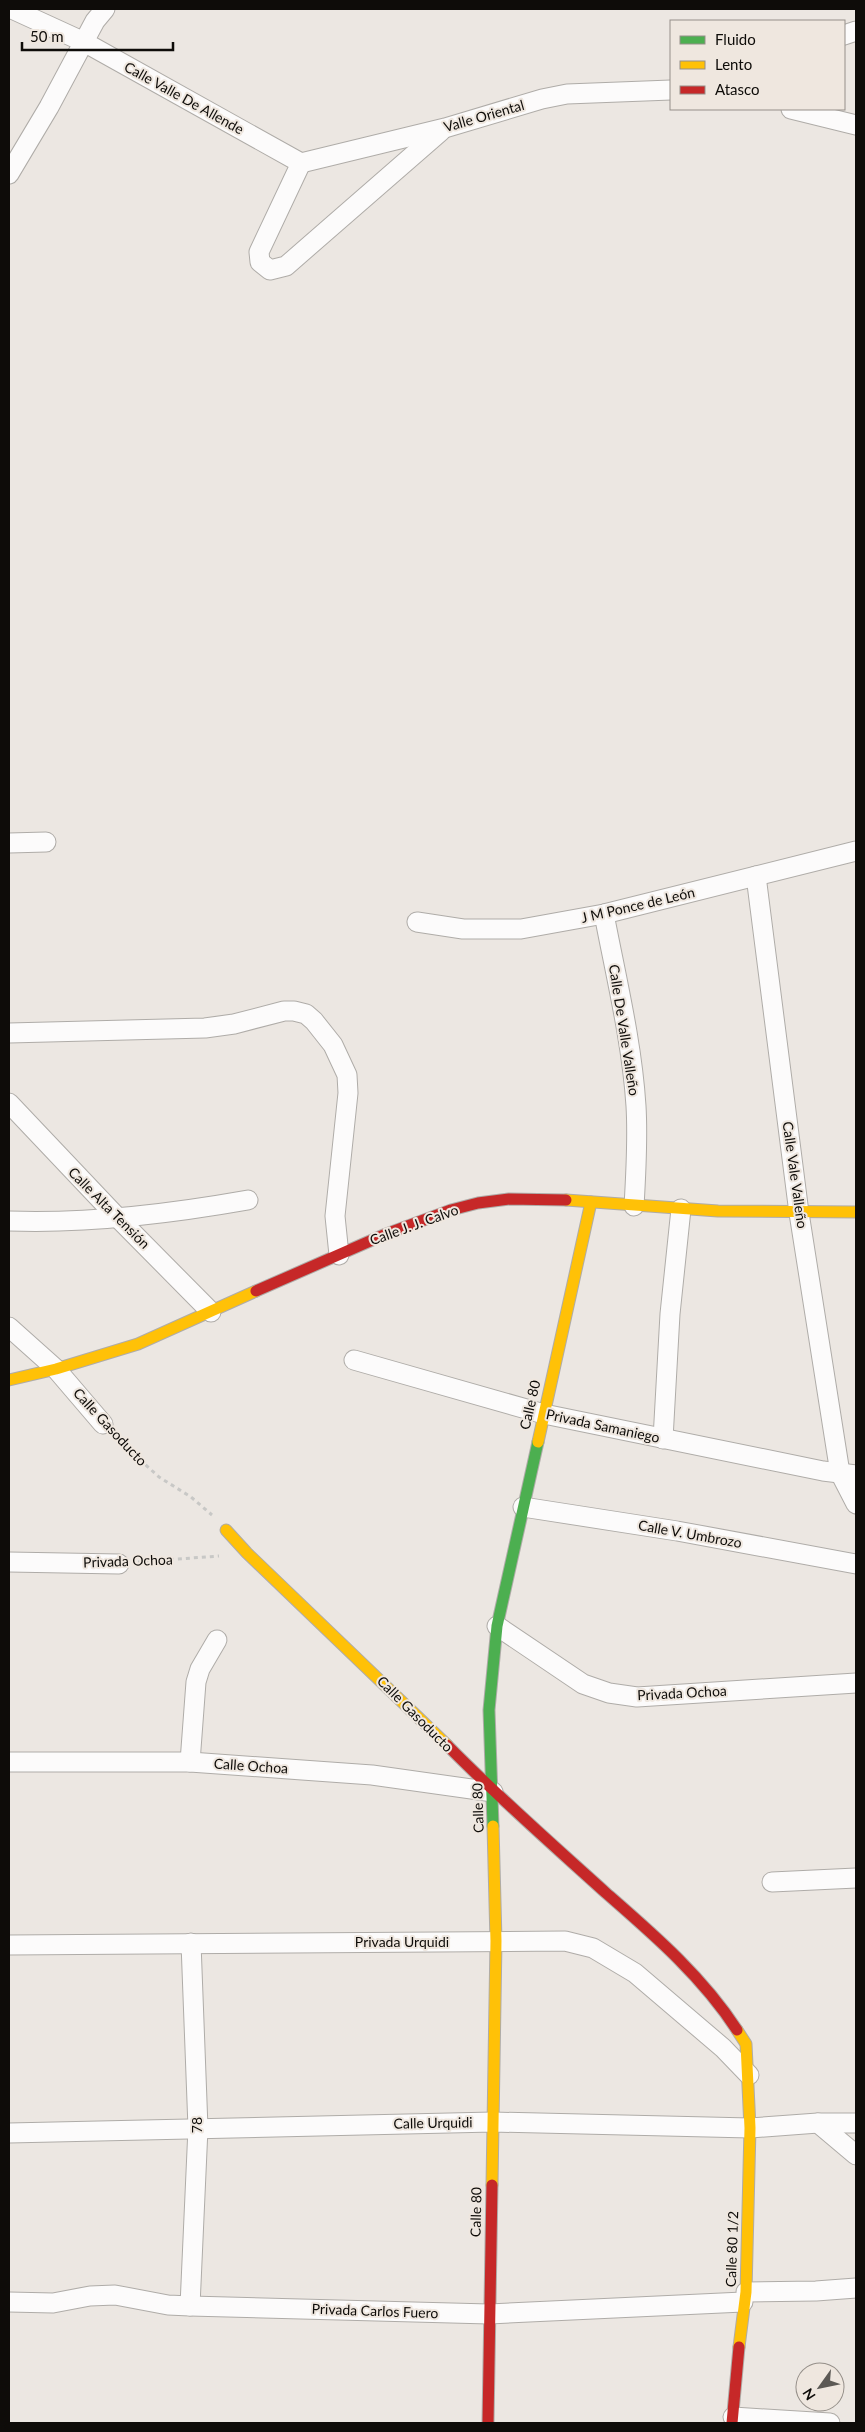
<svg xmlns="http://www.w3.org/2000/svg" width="865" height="2432" font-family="Lato,sans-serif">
<rect width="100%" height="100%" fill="#ece7e2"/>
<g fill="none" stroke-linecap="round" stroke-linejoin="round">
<g stroke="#afaca8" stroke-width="21">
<g id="street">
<path d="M12 9 84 42 301 163"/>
<path d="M844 35 856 31"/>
<path d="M791 109 856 125"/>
<path d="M301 163 445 128 542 99 567 94 671 90"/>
<path d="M301 163 259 252 260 262 270 270 286 266 441 131"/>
<path d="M9 174 49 107 95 21 105 9"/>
<path d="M9 843 46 842"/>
<path d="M756 876 799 1213 840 1473 856 1504"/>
<path d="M604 914C616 977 632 1042 636 1106 638 1139 636 1173 634 1206"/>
<path d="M417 922 463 929H521L604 914 856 851"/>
<path d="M9 1033 205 1028 234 1024 284 1011H294L306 1014 314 1021 333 1045 347 1075 348 1093 335 1216 339 1255"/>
<path d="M9 1103 117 1217 211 1312"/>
<path d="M9 1221C89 1224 169 1214 248 1200"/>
<path d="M9 1327 56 1369 103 1424"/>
<path d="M354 1360 544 1414 823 1471 856 1475"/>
<path d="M663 1439 670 1314 681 1209"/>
<path d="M523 1507 677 1531 856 1564"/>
<path d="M9 1562 119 1564"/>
<path d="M497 1626 583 1684 609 1693 637 1697 856 1683"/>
<path d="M9 1762H190L372 1775 493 1792"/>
<path d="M190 1762 196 1682 200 1669 217 1640"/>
<path d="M772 1882 856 1878"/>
<path d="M9 1945 565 1941 593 1948 635 1973 723 2048 749 2075"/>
<path d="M818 2123 856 2155"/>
<path d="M9 2133 493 2122 750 2128 818 2123H856"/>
<path d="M746 2292 816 2291 856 2288"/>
<path d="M9 2302 53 2303 90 2296 115 2295 168 2305 190 2306 489 2314 743 2302"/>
<path d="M190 2306 198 2128 191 1943"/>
<path d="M733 2417 830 2423"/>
</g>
</g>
<g stroke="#afaca8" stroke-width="13">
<path id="fast" d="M493 1826 489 1710 497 1626 538 1442"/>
</g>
<g stroke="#afaca8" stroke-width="13">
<g id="slow">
<path d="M566 1200 718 1211 856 1212"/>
<path d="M9 1380 56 1369 138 1344 256 1291"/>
<path d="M538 1442 591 1202"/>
<path d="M226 1530 247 1553 447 1745"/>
<path d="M737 2030 746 2044 750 2128 746 2292 739 2347"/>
<path d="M492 2185 496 1941 493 1826"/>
</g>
</g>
<g stroke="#afaca8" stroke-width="13">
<g id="jam">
<path d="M256 1291 386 1234 451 1210 478 1203 509 1199 566 1200"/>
<path d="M447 1745C498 1797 552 1844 606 1893 653 1934 702 1976 737 2030"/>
<path d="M488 2423 492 2185"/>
<path d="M732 2423 739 2347"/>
</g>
</g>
<g stroke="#c8c8c6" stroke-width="3" stroke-dasharray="4 4" stroke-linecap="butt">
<path d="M116 1438 159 1477 191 1497 212 1515"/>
<path d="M138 1562 219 1556"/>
</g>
<use href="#street" stroke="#fcfbfb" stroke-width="19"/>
<use href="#fast" stroke="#4caf50" stroke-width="11"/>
<use href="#slow" stroke="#ffc107" stroke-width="11"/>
<use href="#jam" stroke="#c62828" stroke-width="11"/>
</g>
<g text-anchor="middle" stroke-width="4" stroke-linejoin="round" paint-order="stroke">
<g font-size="14" fill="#0e0c09" stroke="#efe7df">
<text transform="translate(184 98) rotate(29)" y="5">Calle Valle De Allende</text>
<text transform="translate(484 116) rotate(-16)" y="5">Valle Oriental</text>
<text transform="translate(638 905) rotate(-13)" y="5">J M Ponce de León</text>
<text transform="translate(624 1030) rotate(81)" y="5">Calle De Valle Valleño</text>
<text transform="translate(795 1175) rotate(82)" y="5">Calle Vale Valleño</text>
<text transform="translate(109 1208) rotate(45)" y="5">Calle Alta Tensión</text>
<text transform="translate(414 1225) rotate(-20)" y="5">Calle J. J. Calvo</text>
<text transform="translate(530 1405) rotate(-77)" y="5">Calle 80</text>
<text transform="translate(603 1426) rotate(12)" y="5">Privada Samaniego</text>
<text transform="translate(110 1427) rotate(47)" y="5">Calle Gasoducto</text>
<text transform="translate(690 1534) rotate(10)" y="5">Calle V. Umbrozo</text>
<text transform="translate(128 1561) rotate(-2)" y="5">Privada Ochoa</text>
<text transform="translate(682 1693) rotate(-3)" y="5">Privada Ochoa</text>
<text transform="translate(415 1714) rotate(45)" y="5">Calle Gasoducto</text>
<text transform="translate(251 1766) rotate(4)" y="5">Calle Ochoa</text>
<text transform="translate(478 1808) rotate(-92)" y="5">Calle 80</text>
<text x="402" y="1947">Privada Urquidi</text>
<text transform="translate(433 2123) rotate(-1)" y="5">Calle Urquidi</text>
<text transform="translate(197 2125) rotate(-90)" y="5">78</text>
<text transform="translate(476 2212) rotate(-89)" y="5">Calle 80</text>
<text transform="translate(732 2249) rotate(-88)" y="5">Calle 80 1/2</text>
<text transform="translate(375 2311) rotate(2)" y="5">Privada Carlos Fuero</text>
</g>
</g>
<rect width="865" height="2432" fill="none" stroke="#0e0c09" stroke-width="20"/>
<rect x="670" y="20" width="175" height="90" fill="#efe7df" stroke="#958f89"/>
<rect x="680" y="36" width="25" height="8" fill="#4caf50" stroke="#958f89"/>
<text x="715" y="45" font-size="15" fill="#0e0c09">Fluido</text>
<rect x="680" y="61" width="25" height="8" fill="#ffc107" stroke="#958f89"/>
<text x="715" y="70" font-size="15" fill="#0e0c09">Lento</text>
<rect x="680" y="86" width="25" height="8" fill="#c62828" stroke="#958f89"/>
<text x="715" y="95" font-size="15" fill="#0e0c09">Atasco</text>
<g transform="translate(820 2387) rotate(237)"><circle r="24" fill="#efe7df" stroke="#958f89"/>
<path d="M0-4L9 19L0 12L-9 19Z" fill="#5c5955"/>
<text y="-8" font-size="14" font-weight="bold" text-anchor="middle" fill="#0e0c09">N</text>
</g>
<path d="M22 42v8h151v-8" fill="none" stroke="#0e0c09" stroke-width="2.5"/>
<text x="30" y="42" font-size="15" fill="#0e0c09" stroke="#efe7df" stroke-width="4" paint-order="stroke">50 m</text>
</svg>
